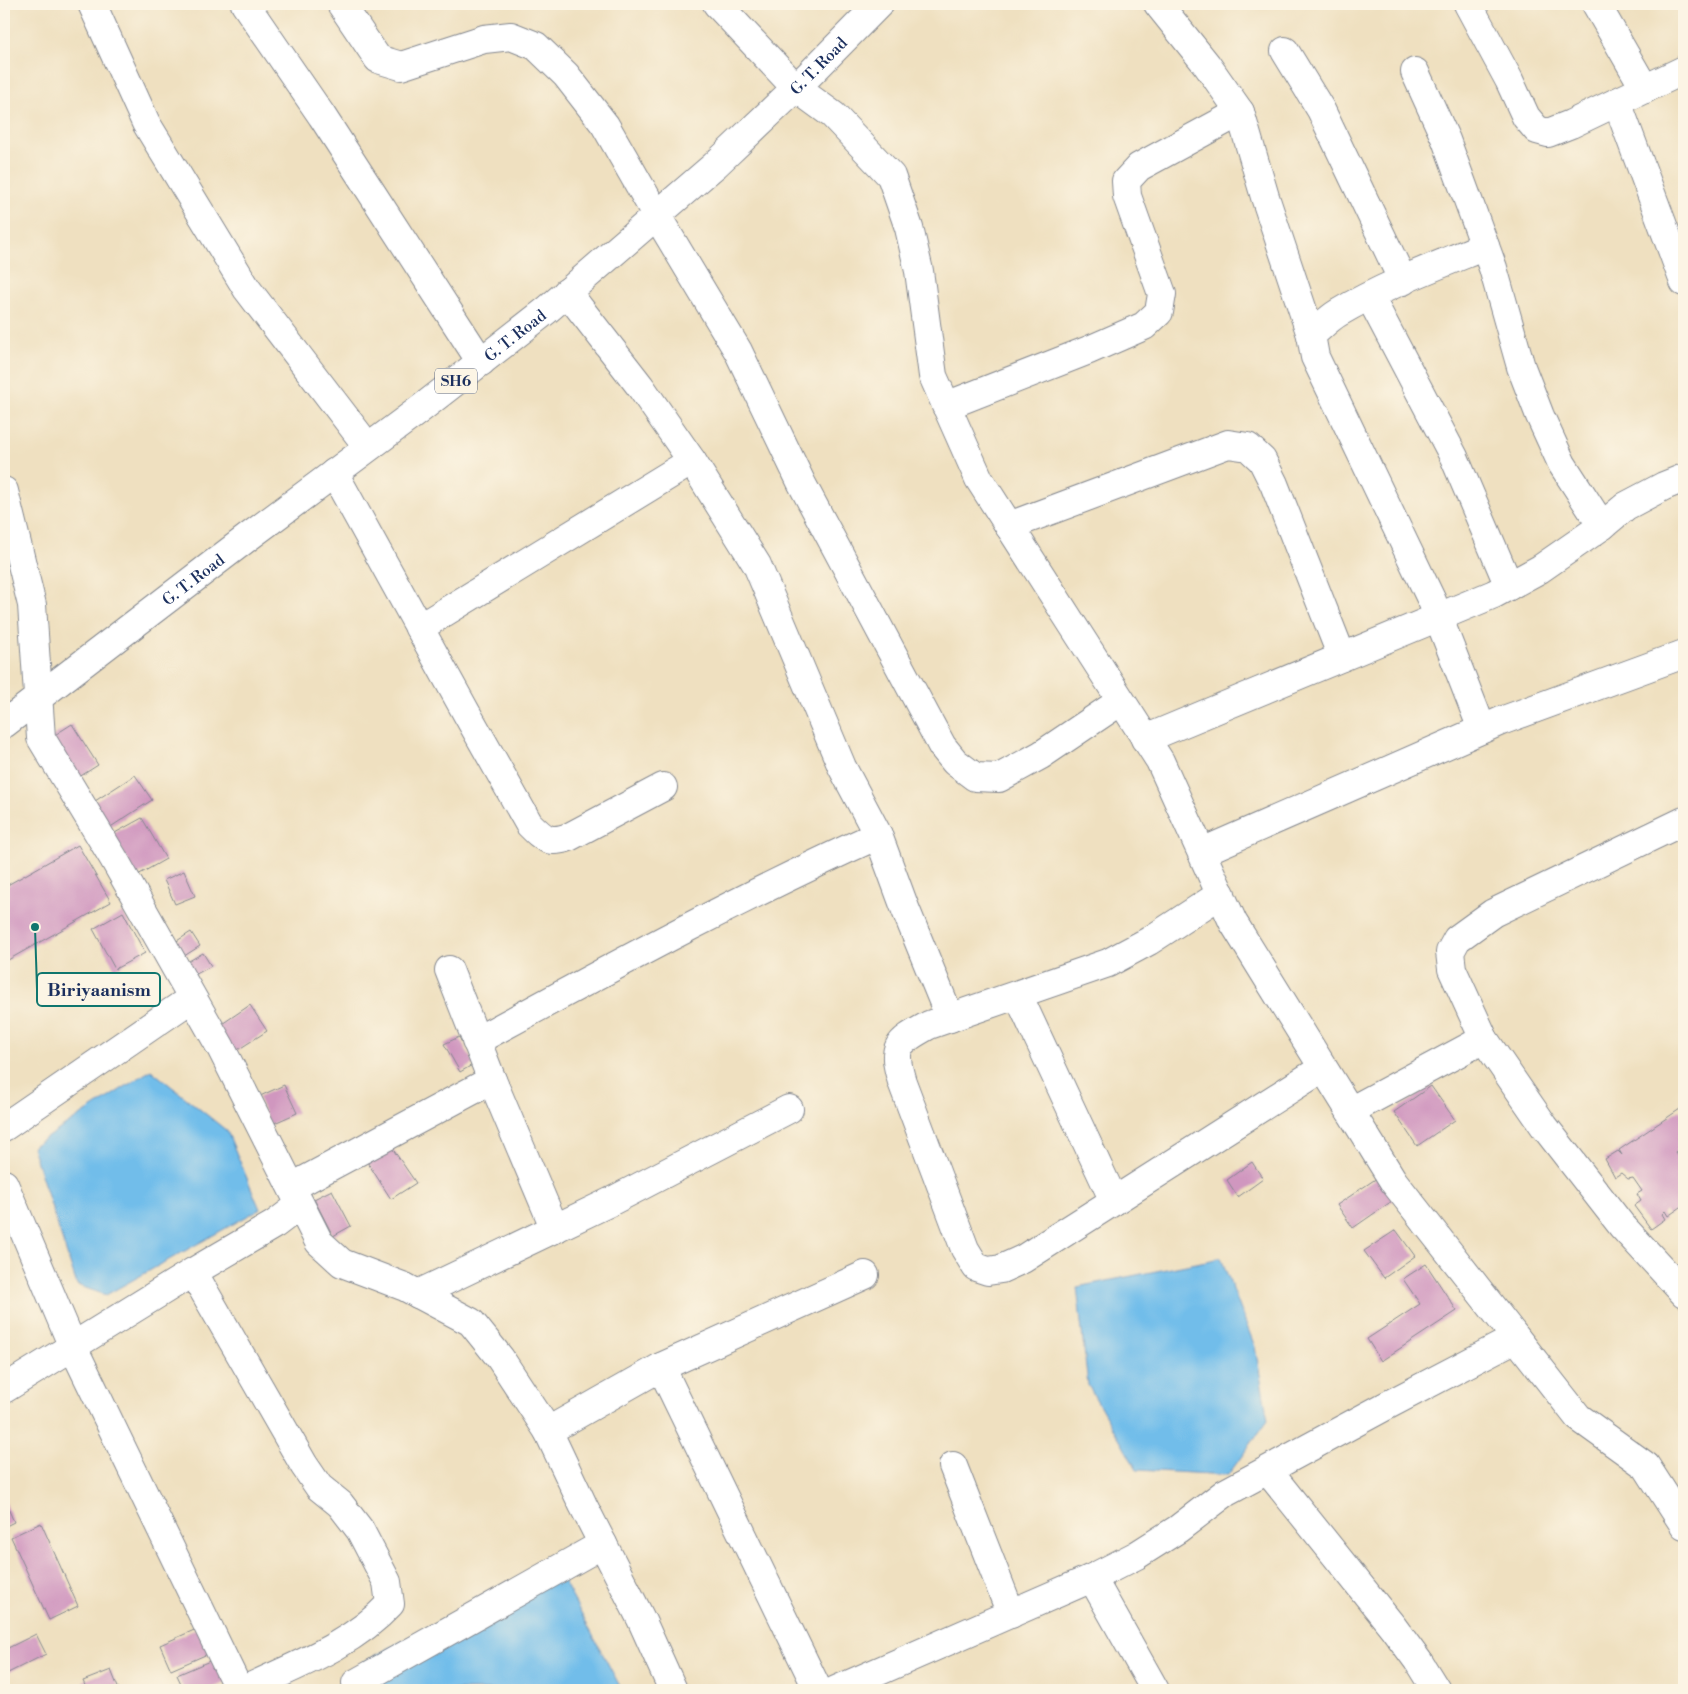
<svg xmlns="http://www.w3.org/2000/svg" width="1688" height="1694" font-family="'Libre Bodoni',serif">
<rect width="100%" height="100%" fill="#fcf5e5"/>
<filter id="ink" filterUnits="userSpaceOnUse"><feTurbulence type="fractalNoise" baseFrequency=".02" numOctaves="2"/><feDisplacementMap in="SourceGraphic" scale="10" xChannelSelector="R" yChannelSelector="G"/><feConvolveMatrix kernelMatrix="1 2 1 2 8 2 1 2 1" color-interpolation-filters="sRGB"/></filter>
<filter id="wash" filterUnits="userSpaceOnUse"><feTurbulence type="fractalNoise" baseFrequency=".0096" numOctaves="4" result="noise"/><feDisplacementMap in="SourceGraphic" scale="20" xChannelSelector="R" yChannelSelector="G"/><feGaussianBlur stdDeviation="1.12" result="paint"/><feColorMatrix in="noise" values="0 0 0 0 0 0 0 0 0 0 0 0 0 0 0 0 0 1.4 0 .05"/><feComposite in="paint" operator="in"/></filter>
<g filter="url(#wash)">
<rect width="100%" height="100%" fill="#efe0c0"/>
<g fill="#71bdea" stroke="#4676a4">
<path d="M151 1070 227 1131 260 1209 106 1295 77 1285 32 1147Z"/>
<path d="M1221 1258 1255 1347 1268 1420 1228 1475 1137 1470 1088 1385 1077 1287Z"/>
<path d="M553 1561 622 1690H378L363 1662Z"/>
</g>
<g id="blocks">
<g fill="#d097bf">
<path d="M72 724 98 765 76 779 50 738Z"/>
<path d="M135 775 152 800 109 828 92 803Z"/>
<path d="M142 818 166 859 136 876 113 834Z"/>
<path d="M78 845 111 902 8 960 4 952V887Z"/>
<path d="M184 871 195 896 175 904 164 880Z"/>
<path d="M123 912 145 953 115 969 93 929Z"/>
<path d="M191 932 200 946 181 958 172 944Z"/>
<path d="M203 953 211 966 189 978 182 965Z"/>
<path d="M250 1005 267 1031 233 1053 216 1028Z"/>
<path d="M459 1037 474 1064 460 1072 444 1044Z"/>
<path d="M284 1085 297 1113 270 1125 258 1097Z"/>
<path d="M1431 1086 1455 1120 1417 1146 1394 1112Z"/>
<path d="M1680 1109 1684 1115 1683 1128 1684 1133 1678 1138 1684 1145 1675 1152 1683 1162 1684 1161V1205L1668 1216 1665 1211 1662 1214 1665 1219 1651 1229 1634 1206 1641 1201 1637 1194 1642 1191 1633 1178 1628 1179 1621 1173 1615 1177 1605 1159 1618 1151 1622 1155 1619 1150Z"/>
<path d="M390 1145 416 1183 391 1199 366 1160Z"/>
<path d="M1252 1162 1263 1179 1238 1197 1227 1180Z"/>
<path d="M1380 1176 1395 1199 1353 1228 1337 1205Z"/>
<path d="M332 1190 351 1226 333 1236 314 1199Z"/>
<path d="M1396 1230 1415 1256 1384 1278 1364 1251Z"/>
<path d="M1426 1264 1457 1311 1381 1361 1367 1339 1420 1304 1403 1279Z"/>
<path d="M4 1499 14 1522 4 1527Z"/>
<path d="M41 1523 78 1606 49 1620 11 1537Z"/>
<path d="M208 1624 219 1649 171 1670 160 1645Z"/>
<path d="M36 1634 46 1654 4 1675V1650Z"/>
<path d="M219 1657 229 1681 208 1690H184L177 1675Z"/>
<path d="M111 1670 119 1690H87L83 1681Z"/>
</g>
</g>
</g>
<g filter="url(#ink)">
<use href="#blocks" fill-opacity="0" stroke="#85888f" stroke-width="1"/>
<g fill="none" stroke-linecap="round" stroke-linejoin="round">
<g stroke="#85888f" stroke-width="30">
<g id="minor">
<path d="M92 4 146 123 247 289 368 447"/>
<path d="M245 4 322 116 481 362"/>
<path d="M341 4 378 59 401 66 484 39 511 36 536 46 566 75 605 125 657 216 738 351 802 484 942 746 955 762 975 777 999 778 1041 755 1121 701"/>
<path d="M717 4 796 88 833 115 891 176 909 228 919 271 933 376 979 479 1160 761 1233 922 1394 1182 1578 1417 1646 1466 1684 1525"/>
<path d="M1158 4 1207 65 1240 112 1265 197 1311 335"/>
<path d="M1468 4 1509 80 1526 117 1537 130 1548 133 1571 124 1684 70"/>
<path d="M1596 4 1645 89"/>
<path d="M1285 51 1321 110 1403 281"/>
<path d="M1415 72 1446 140 1493 268 1521 367 1540 416 1562 464 1602 526"/>
<path d="M1617 102 1684 282"/>
<path d="M567 292 640 386 692 461 757 565 842 767 878 835 905 908 950 1018"/>
<path d="M1370 297 1454 457 1509 586"/>
<path d="M946 406 1089 350 1144 326 1159 312 1162 294 1127 196 1126 181 1139 167 1240 112"/>
<path d="M334 473 467 714 529 824C544 839 549 844 569 837L663 787"/>
<path d="M4 491 32 605 41 738 114 859 221 1048 319 1242 342 1263 405 1287 471 1322 500 1358 548 1431 583 1505 641 1619 673 1690"/>
<path d="M1009 526 1228 444 1248 447 1262 460 1274 484 1342 657"/>
<path d="M419 628 692 461"/>
<path d="M1482 729 1432 601 1315 357 1311 335C1320 328 1328 319 1338 313 1383 286 1436 266 1485 246"/>
<path d="M1145 739 1494 594 1540 569 1602 526 1626 506 1664 486 1684 478"/>
<path d="M1684 821 1493 913 1457 939 1450 952 1452 969 1484 1039 1544 1126 1622 1226 1684 1293"/>
<path d="M1202 852 1501 721 1684 654"/>
<path d="M1221 894 1149 941 1108 963 929 1025C897 1043 891 1045 902 1082L965 1249 976 1267 988 1271 1001 1269 1023 1259 1323 1068"/>
<path d="M449 970 492 1080 555 1229"/>
<path d="M1018 995 1114 1201"/>
<path d="M476 1041C609 969 740 897 878 835"/>
<path d="M1350 1111 1484 1039"/>
<path d="M4 1127 192 998"/>
<path d="M4 1184 73 1347 239 1690"/>
<path d="M292 1187 492 1080"/>
<path d="M193 1272 304 1465 319 1487 340 1504 360 1530 387 1582 390 1604C351 1646 294 1666 244 1690"/>
<path d="M418 1294 610 1202 789 1109"/>
<path d="M661 1367 818 1690"/>
<path d="M4 1389 193 1272 275 1224 300 1205"/>
<path d="M548 1431 661 1367 865 1275"/>
<path d="M953 1466 1011 1614"/>
<path d="M1268 1471 1393 1627 1418 1661 1436 1690"/>
<path d="M1092 1578 1155 1690"/>
<path d="M356 1683 603 1544"/>
<path d="M836 1690 1092 1578 1137 1555 1178 1529 1225 1493 1384 1407 1516 1338"/>
</g>
</g>
<g stroke="#85888f" stroke-width="30">
<g id="primary">
<path id="s1" d="M4 724 247 538 419 410 547 310 715 165 796 88 879 4"/>
</g>
</g>
<use href="#minor" stroke="#fff" stroke-width="28"/>
<use href="#primary" stroke="#fff" stroke-width="28"/>
</g>
</g>
<g text-anchor="middle" stroke-width="5" stroke-linejoin="round" paint-order="stroke">
<rect fill="#fcf5e5" stroke="#5e6a86" stroke-width="1" x="435" y="368.5" width="42" height="25" rx="4"/>
<g font-size="15" font-weight="bold" fill="#1b2f5e">
<text x="456" y="386">SH6</text>
</g>
<g font-size="16" fill="#1b2f5e" stroke="#fcf5e5">
<text dy="6" stroke="none"><textPath href="#s1" startOffset="1048">G. T. Road</textPath></text>
<text dy="6" stroke="none"><textPath href="#s1" startOffset="642">G. T. Road</textPath></text>
<text dy="6" stroke="none"><textPath href="#s1" startOffset="238">G. T. Road</textPath></text>
</g>
</g>
<path fill="none" stroke="#0f766e" stroke-width="2" d="M35 927L37 989"/>
<circle fill="#0f766e" stroke="#fcf5e5" stroke-width="2" cx="35" cy="927" r="5"/>
<rect fill="#fcf5e5" stroke="#0f766e" stroke-width="2" x="37" y="973" width="123" height="33" rx="5"/>
<g font-size="18" text-anchor="middle" font-weight="bold" fill="#1b2f5e">
<text x="99" y="996">Biriyaanism</text>
</g>
<rect width="1688" height="1694" fill="none" stroke="#fcf5e5" stroke-width="20"/>
</svg>
